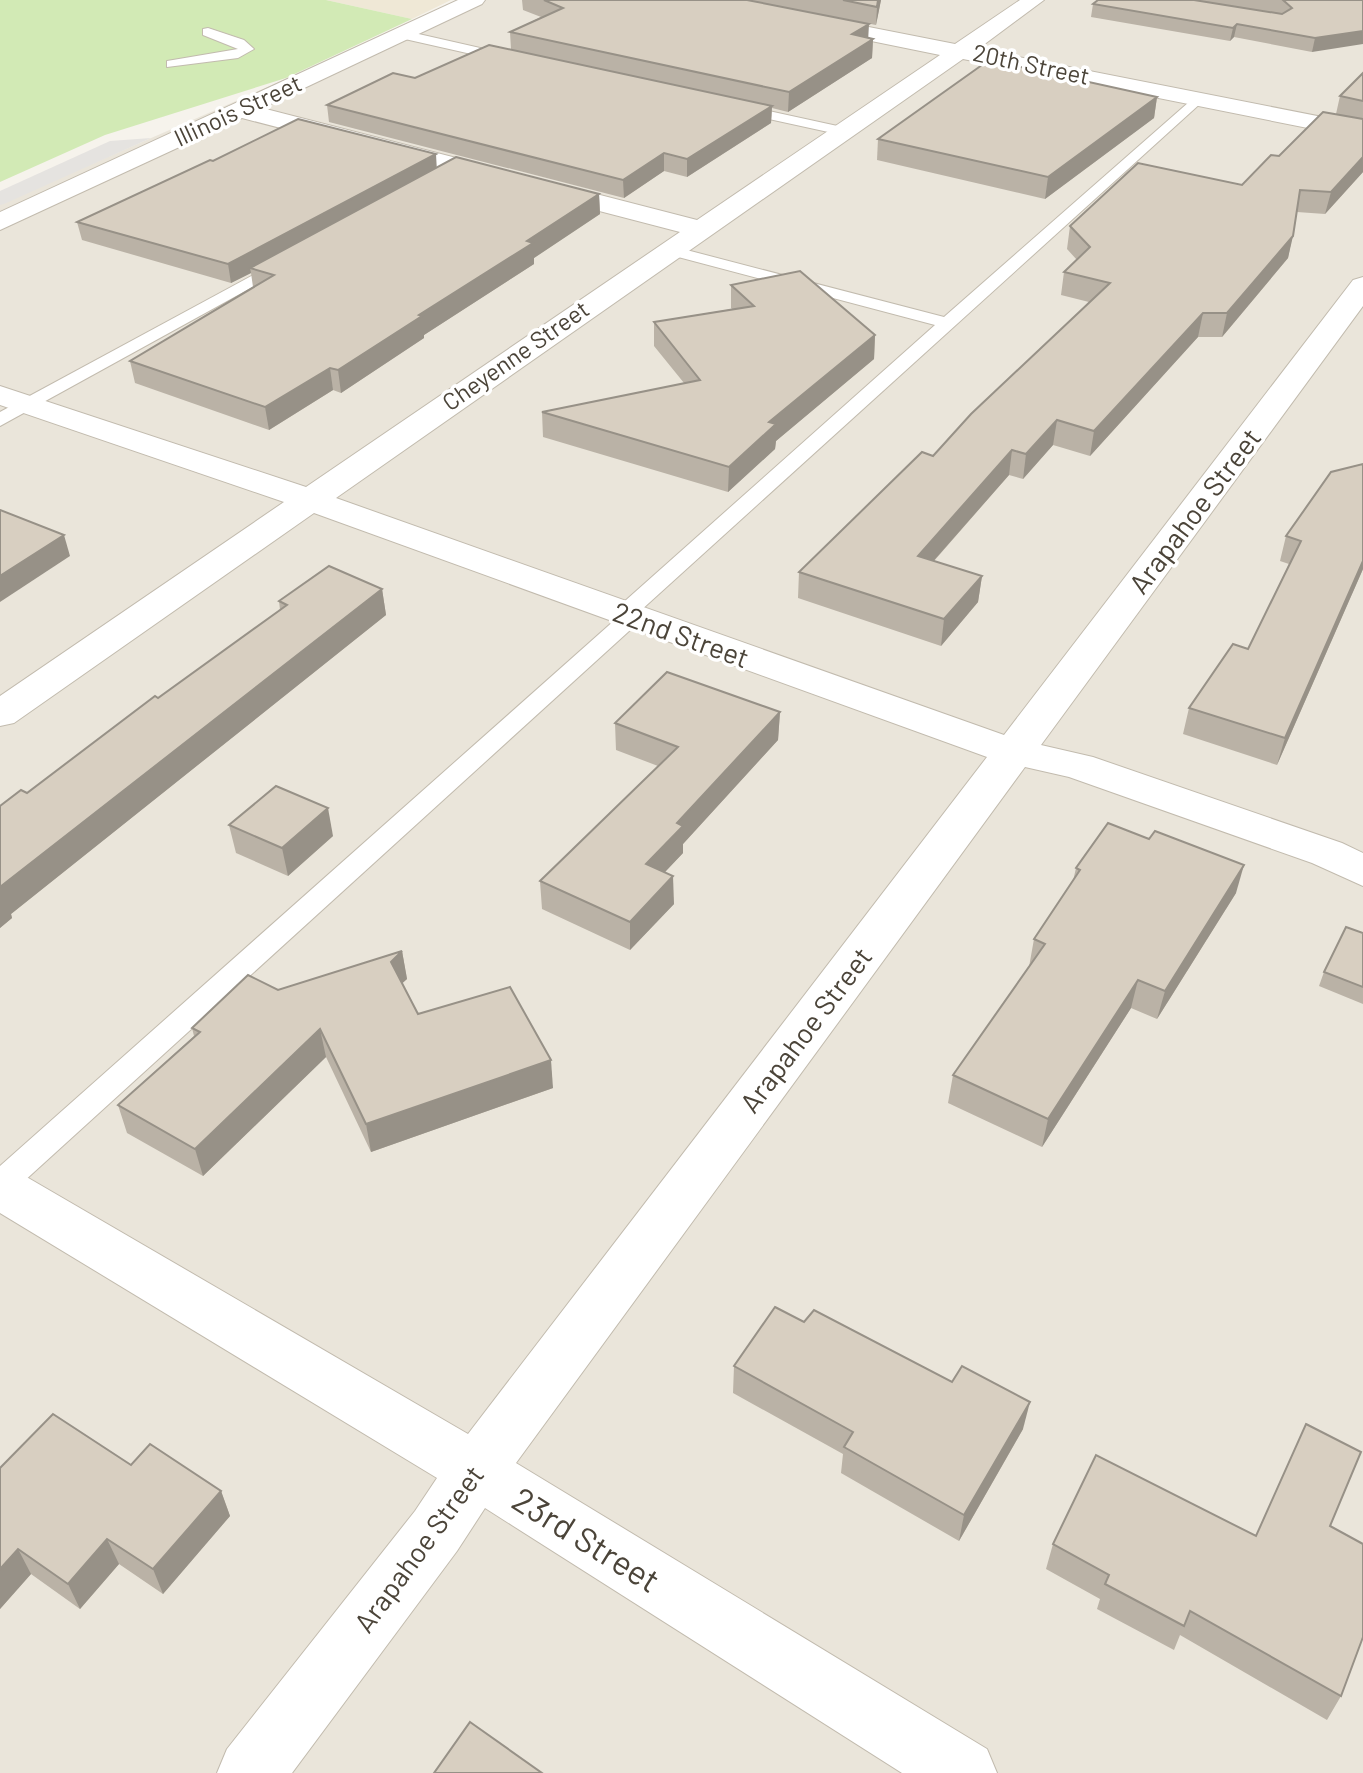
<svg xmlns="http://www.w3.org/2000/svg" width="1363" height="1773" font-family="Barlow,sans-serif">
<rect width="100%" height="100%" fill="#f6f3ec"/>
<path fill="#eae5da" d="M467 0H1363V1773H0V204Z"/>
<path fill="#efe8d6" d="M326 0H451L412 19Z"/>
<path fill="#d2eab5" d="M0 0H326L412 19 286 78 105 135 0 182Z"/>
<path fill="#e5e3e0" d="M151 138 4 204 0 205V191L110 141Z"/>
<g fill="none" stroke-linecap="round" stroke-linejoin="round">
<g stroke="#c2bbae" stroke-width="2">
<g id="service">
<path d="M208 28 244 40 254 49 238 58 167 67V61L238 49 203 35V29Z"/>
<path d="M401 30 511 55 518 59 511 63 396 37 395 34Z"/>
<path d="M1197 95 1204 99 1202 102 639 612 642 617 639 622 11 1193 0 1196V1166L616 619 613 614 616 609 935 325 663 253V247H675L944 317Z"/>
<path d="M737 104 842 127 849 131 842 135 732 111V105Z"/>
<path d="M281 260 287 262 289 265 287 268 0 426V412Z"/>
</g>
</g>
<g stroke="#c2bbae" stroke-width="2">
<path id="minor" d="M458 0H485L482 4 262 108 697 220 940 55 699 6 689 0H731L955 44 1020 0H1044L978 49 1363 125V139L963 59 336 498 1004 735 1353 280 1363 277V306L1041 745 1093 757 1342 843 1363 853V886L1312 863 1069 777 1025 767 516 1463 987 1749 997 1773H902L485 1508 457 1551 292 1773H217L227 1749 415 1511 437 1478 0 1213V1166L18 1172 468 1434 987 757 314 513 14 723 0 726V696L284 502 0 405V386L306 487 680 232 242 118 0 230V212Z"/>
</g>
<use href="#service" fill="#fff" fill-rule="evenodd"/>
<use href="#minor" fill="#fff" fill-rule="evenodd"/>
</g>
<g fill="#bab2a6">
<path d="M522 0H881L876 25 799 10 873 39 872 58 788 112 772 108 771 123 687 177 664 171 624 198 329 122 327 105 511 49 510 32 541 17 523 10Z"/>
<path d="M1197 0H1363L1312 52 1234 37 1230 41 1091 17 1093 4Z"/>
<path d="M1363 73V172L1325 214 1297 212 1288 258 1222 337H1198L1090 456 1053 445 1023 479 1009 475 934 561 982 576 978 602 941 646 798 598 799 572 933 456 1089 302 1061 295 1064 272 1077 260 1067 249 1070 226 1242 185 1279 156 1336 114 1340 96Z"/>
<path d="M1157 97 1154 118 1045 199 877 160 878 139Z"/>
<path d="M213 161 437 168 599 194 600 214 534 258V264L424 335V338L341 393 333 390 269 430 135 383 130 361 253 287 251 273 231 283 82 240 77 222Z"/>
<path d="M731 285 875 335 874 359 776 441 775 449 728 492 543 437 542 412 684 383 654 346V322L732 309 731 308Z"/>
<path d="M1331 472 1363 569 1277 765 1183 734 1189 708 1248 649 1289 564 1280 561 1286 536Z"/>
<path d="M382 589 386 615 11 914 12 918 0 928V806L27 793 280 610 279 601Z"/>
<path d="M780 712 778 740 683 844V853L665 872 674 904 630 950 542 909 540 881 658 766 616 750 615 723Z"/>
<path d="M229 825 333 836 288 876 236 853Z"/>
<path d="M1076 868 1236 893 1157 1019 1131 1008 1042 1147 948 1103 953 1075 1029 967 1034 939 1073 881Z"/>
<path d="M1363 933V1004L1319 986 1324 972Z"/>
<path d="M402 951 407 979 402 983 418 1014 553 1088 371 1152 326 1057 203 1176 127 1133 118 1105 194 1036 192 1028 278 990Z"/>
<path d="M804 1322 1023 1429 959 1541 841 1473 843 1454 733 1393 734 1366Z"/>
<path d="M131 1465 221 1491 230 1516 163 1594 119 1564 80 1609 31 1574 0 1609V1468Z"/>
<path d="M1330 1526 1341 1696 1327 1720 1180 1635 1174 1650 1097 1609 1100 1599 1046 1569 1053 1544 1256 1536Z"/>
</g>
<g fill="#979187">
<path d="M878 0H881L876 25 877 7Z"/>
<path d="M869 24 868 42 873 39 872 58 788 112 789 92 852 34Z"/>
<path d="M1237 24 1234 37 1230 41 1233 28Z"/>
<path d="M1363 31V44L1312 52 1315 38Z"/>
<path d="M1157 97 1154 118 1045 199 1048 177Z"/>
<path d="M772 106 771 123 687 177V159Z"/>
<path d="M664 153V171L624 198 623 180Z"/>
<path d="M436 154 437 172 250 268 251 273 231 283 228 264Z"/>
<path d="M1363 157V172L1325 214 1331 192Z"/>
<path d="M599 194 600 214 534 258V264L424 335V338L341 393 338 370 527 241Z"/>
<path d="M1293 236 1288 258 1222 337 1227 313Z"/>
<path d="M1203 313 1198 337 1090 456 1094 431Z"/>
<path d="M875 335 874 359 776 441 775 449 728 492 729 467 769 422Z"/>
<path d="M330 368 333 390 269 430 265 407Z"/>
<path d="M1057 420 1053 445 1023 479 1026 454Z"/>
<path d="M1012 450 1009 475 915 582 918 556Z"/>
<path d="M64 535 70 556 0 602V576Z"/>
<path d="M1363 561V569L1277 765 1285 738Z"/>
<path d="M982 576 978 602 941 646 944 619Z"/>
<path d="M382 589 386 615 11 914 12 918 0 928V887Z"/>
<path d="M780 712 778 740 683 844V853L647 891 646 864 677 823Z"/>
<path d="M328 808 333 836 288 876 282 848Z"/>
<path d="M1244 865 1236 893 1157 1019 1165 991Z"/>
<path d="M673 876 674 904 630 950V922Z"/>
<path d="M402 951 407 979 396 989 391 962Z"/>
<path d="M1138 980 1131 1008 1042 1147 1048 1119Z"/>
<path d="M320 1029 326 1057 203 1176 195 1149Z"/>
<path d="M551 1060 553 1088 371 1152 366 1124Z"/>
<path d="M1030 1402 1023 1429 959 1541 964 1515Z"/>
<path d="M221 1491 230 1516 163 1594 153 1569Z"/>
<path d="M107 1539 119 1564 80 1609 68 1584Z"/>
<path d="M18 1549 31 1574 0 1609V1569Z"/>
</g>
<g fill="#d8cfc1" stroke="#979187" stroke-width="2">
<path d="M544 0H747L869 24 852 34 873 39 789 92 510 32 563 8Z"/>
<path d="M843 0H878L877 7Z"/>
<path d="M1098 0H1194L1282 14 1292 8 1283 0H1363V31L1315 38 1237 24 1233 28 1093 4Z"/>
<path d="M489 45 772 106 687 159 664 153 623 180 327 105 393 73 415 78Z"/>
<path d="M989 60 1157 97 1048 177 878 139Z"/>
<path d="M1363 73V101L1340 96Z"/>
<path d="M1323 112 1363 119V157L1331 192 1300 190 1293 236 1227 313H1203L1094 431 1057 420 1026 454 1012 450 918 556 982 576 944 619 799 572 922 452 933 456 971 414 1110 283 1064 272 1090 247 1070 226 1138 163 1242 185 1271 155 1279 156Z"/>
<path d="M298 119 436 154 228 264 77 222 210 160 213 161Z"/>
<path d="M456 157 599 194 527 241 533 243 419 315 422 316 338 370 330 368 265 407 130 361 274 275 250 268Z"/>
<path d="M800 271 875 335 769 422 776 424 729 467 542 412 700 380 654 322 754 306 731 285Z"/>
<path d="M1363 464V561L1285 738 1189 708 1233 644 1248 649 1301 541 1286 536 1331 472Z"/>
<path d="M0 510 64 535 0 576Z"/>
<path d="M329 566 382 589 0 887V806L21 790 27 793 155 696 158 698 287 605 279 601Z"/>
<path d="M667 672 780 712 677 823 683 826 646 864 673 876 630 922 540 881 678 747 615 723Z"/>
<path d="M276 786 328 808 282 848 229 825Z"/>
<path d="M1108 823 1149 839 1155 831 1244 865 1165 991 1138 980 1048 1119 953 1075 1045 944 1034 939 1080 870 1076 868Z"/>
<path d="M1346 927 1363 933V987L1324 972Z"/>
<path d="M402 951 391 962 418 1014 510 987 551 1060 366 1124 320 1029 195 1149 118 1105 200 1032 192 1028 248 975 278 990Z"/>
<path d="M775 1307 804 1322 814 1310 952 1382 962 1366 1030 1402 964 1515 844 1447 853 1432 734 1366Z"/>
<path d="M53 1414 131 1465 150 1444 221 1491 153 1569 107 1539 68 1584 18 1549 0 1569V1468Z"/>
<path d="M1306 1424 1361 1452 1330 1526 1363 1544V1637L1341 1696 1190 1611 1184 1626 1105 1584 1109 1575 1053 1544 1096 1455 1256 1536Z"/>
<path d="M470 1722 542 1773H434Z"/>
</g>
<g text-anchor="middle" stroke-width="7" stroke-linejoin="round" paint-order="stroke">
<g font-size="24" fill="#4b4439" stroke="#fff">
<text transform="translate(1031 65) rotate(12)" y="8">20th Street</text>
<text transform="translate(238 111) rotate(-25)" y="8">Illinois Street</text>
<text transform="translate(516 356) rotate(-35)" y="8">Cheyenne Street</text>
</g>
<g font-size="28" fill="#4b4439" stroke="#fff">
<text transform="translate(1195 511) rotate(-53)" y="10">Arapahoe Street</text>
<text transform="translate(681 635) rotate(20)" y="10">22nd Street</text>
<text transform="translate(806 1030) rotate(-53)" y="10">Arapahoe Street</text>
<text transform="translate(419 1549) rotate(-54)" y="10">Arapahoe Street</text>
</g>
<g font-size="34" fill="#4b4439" stroke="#fff">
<text transform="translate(586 1540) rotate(32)" y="12">23rd Street</text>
</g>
</g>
</svg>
